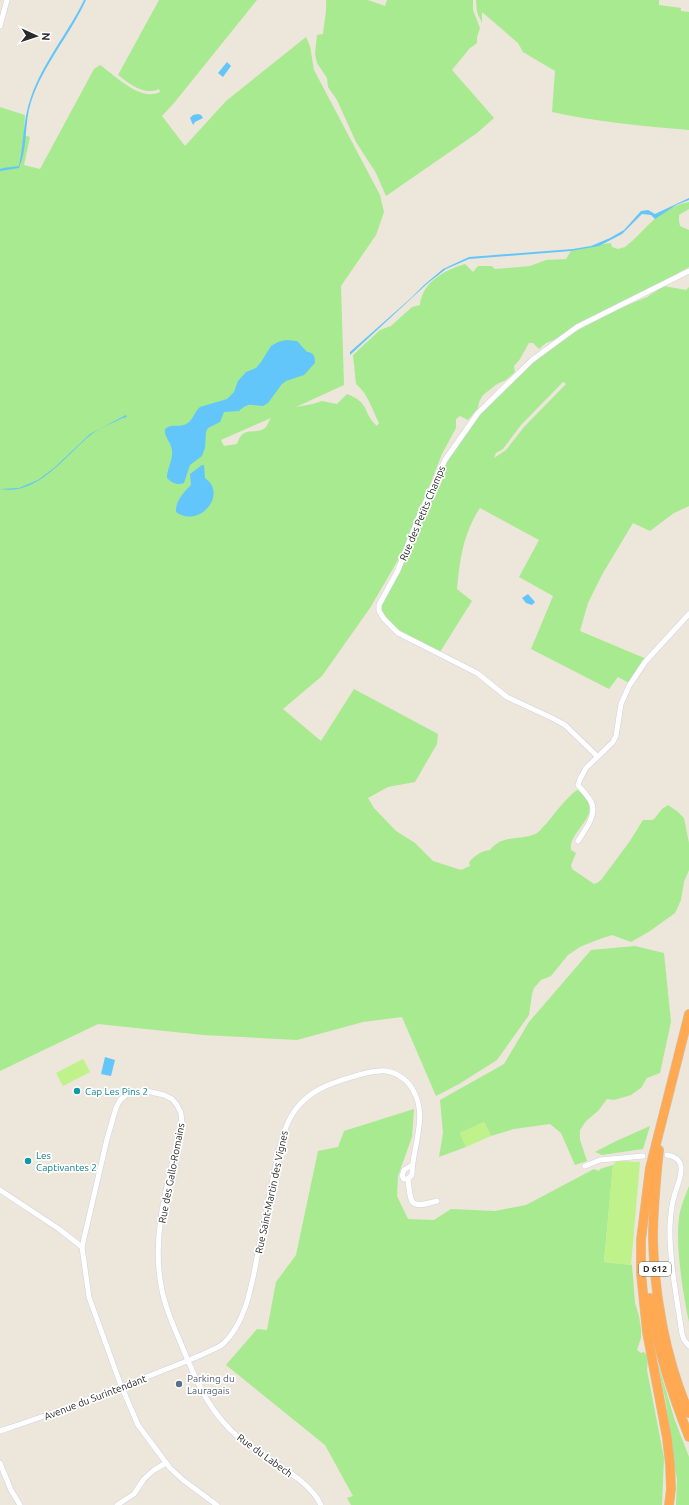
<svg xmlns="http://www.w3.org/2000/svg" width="689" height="1505" font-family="Ubuntu,sans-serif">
<rect width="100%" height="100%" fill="#ede6da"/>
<g fill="#a8ea90" fill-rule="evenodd">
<path d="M159 0H257L174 103 162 116 185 146 226 101 306 37 310 46 314 70 380 195 384 212 376 235 341 286 344 385 296 407 313 404 322 401 337 404 347 394C371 403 362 413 377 426L379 423C372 409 368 394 356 384L353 355 380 330 391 326 412 307 420 305C422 282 445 270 465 264L473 272 478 266H492L495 269 530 266 546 260 566 259 571 251C584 249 598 244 611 243L612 247 618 249 625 247C647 230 658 207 689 202V209L679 215V221L680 226 689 230V267L651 289 559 338 546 343 539 349 533 343H529L520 359 514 366 515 372 506 380 497 384 483 395 479 402 478 408 468 420 460 416 456 419V428L442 454 405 548 370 608 322 676 283 709 321 741 354 689 438 734 437 744 415 782 388 787 368 798 374 808 396 831 415 843 433 861 461 870 470 866 469 862C476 855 481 851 490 850 504 833 519 842 537 833 541 831 543 826 546 824 556 812 565 799 577 790 581 791 584 795 586 798 600 819 568 831 571 850L576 853 571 865 572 869 594 884 597 883 601 880 630 841 643 820H652L654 819 662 809 668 805 678 812 684 818 689 843V870L684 882 681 900 675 913 650 931 631 942 612 935 597 940 580 947 568 955 551 976 541 980 534 988 532 994 529 1015 497 1060 459 1084 436 1096 402 1017 363 1022 297 1040 203 1035 98 1024 0 1071V107L25 115 24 135 30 137 24 165 40 169 94 69 100 65C116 76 140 102 160 92L159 89C144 96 130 84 118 75ZM271 418C269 421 268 424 266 427 255 437 244 423 237 444L224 446 221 440Z"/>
<path d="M326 0H368L385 6 387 0H473V10L480 28 477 37V43L469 49 452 70 494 118 477 133 386 196 376 173 356 142 337 100 328 87 327 78 317 63 315 54 317 35 323 34C324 22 327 12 326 0Z"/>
<path d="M476 0H659V5L681 8V11L689 12V130C643 126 597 122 552 112L555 71 523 52 518 43 482 12V23L477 12Z"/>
<path d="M664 286 686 290 689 287V506L674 513 650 531 633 523 603 573 588 603 580 631 649 660 629 683 618 677 609 689 531 649 553 596 519 577 539 540 480 508C463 534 460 559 457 589L472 601 440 652 397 629 381 611 382 605 445 463 482 412 533 362 570 335 604 315 647 297ZM563 382 566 384 524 427 506 450 494 458 496 453 503 449 521 425Z"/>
<path d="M635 946 664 953 671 1022 660 1073 647 1078 641 1088 631 1095 614 1100 607 1099 598 1111 586 1121 580 1130V1140L587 1161 575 1165 561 1133 550 1124 514 1129 491 1136 484 1122 460 1133 466 1147 439 1157 443 1133 440 1100 504 1064 529 1022 591 950Z"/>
<path d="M414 1109 412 1137 398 1176 397 1196 408 1219 434 1220 451 1209 495 1211 526 1205 594 1169 599 1171 600 1169 613 1165 604 1262 632 1265 635 1303 639 1316 641 1329V1338L637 1350 641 1353 644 1352 648 1357 647 1370 664 1458 662 1505H351L347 1498 353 1496 325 1445 226 1365 257 1329 267 1330 276 1282 296 1255 318 1151 338 1147 344 1131Z"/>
<path d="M650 1126 643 1149 602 1155 595 1152 614 1142Z"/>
<path d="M689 1186V1322C683 1294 674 1240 680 1212 682 1203 686 1194 689 1186Z"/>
<path d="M657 1360 674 1418 689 1457V1505H676L677 1479 675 1471 666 1403Z"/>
</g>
<g fill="#bff28b">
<path d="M83 1059 90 1072 63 1086 56 1073Z"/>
<path d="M484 1122 491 1136 466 1147 460 1133Z"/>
<path d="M617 1161 640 1162 631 1265 604 1262 613 1165Z"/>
</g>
<g fill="#62c6fb">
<path d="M84 0H86C70 35 43 65 31 102 24 123 28 147 19 168L0 171V169L3 168 19 166C24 143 23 119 31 97 43 62 68 33 84 0Z"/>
<path d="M227 62 231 66 223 77 218 73Z"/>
<path d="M198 114 201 115 203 118 195 122 193 125 190 118 193 115Z"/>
<path d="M689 198V200L676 205 655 219 651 215 642 214 622 234 599 246 571 251 469 259 446 269 428 283 350 355V352L411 298 424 285 443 269 469 257 573 249 591 246 610 238 624 230 641 211 648 210 655 214Z"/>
<path d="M286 340 297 341 307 352C314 352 315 357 315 363L304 375 286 381 282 384 268 403 263 406C251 406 250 401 239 411L224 412 220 422 208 428 206 432 205 448 202 456 190 465 184 483C177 486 171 482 167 478 167 469 173 460 172 451 172 443 164 438 165 429 171 423 179 428 186 424 193 421 194 412 200 407L227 399 234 392 238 381 246 372 256 368 261 362 271 346 278 342Z"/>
<path d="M126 415 127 417 123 418C113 423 101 427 92 434 65 455 39 496 0 489L19 488 38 480 54 468 90 434Z"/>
<path d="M202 465H204L205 478C207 480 210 482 211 484 222 502 196 527 176 512 175 501 184 492 191 485L190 474Z"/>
<path d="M528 594 535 602 532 605 526 603 522 598Z"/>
<path d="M105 1057 115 1060 111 1076 101 1074Z"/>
</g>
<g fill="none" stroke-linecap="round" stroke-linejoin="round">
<g stroke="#cfd1e4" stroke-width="6">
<g id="street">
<path d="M0 26 7 0"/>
<path d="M597 756 565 725 552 718 507 697 477 673 398 633 384 619 379 611V605L398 570 420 514 445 460 478 413 532 360 577 327 689 271"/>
<path d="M578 841C585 830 599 813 590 800 587 795 582 790 578 785L580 779 586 768 613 742 616 736 621 704 629 686 645 662 689 614"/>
<path d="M667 1155C674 1156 681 1160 681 1168 682 1177 676 1188 674 1197 671 1206 671 1215 670 1225 669 1261 677 1298 682 1334L684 1340 689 1346"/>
<path d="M585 1166 600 1160 643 1156"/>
<path d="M408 1179C411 1205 409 1209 437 1201"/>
<path d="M0 1190 59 1229 82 1247"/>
<path d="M0 1431C55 1413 110 1392 164 1370 180 1364 195 1358 210 1351 214 1349 219 1347 223 1344 249 1320 253 1275 260 1242 265 1218 270 1193 275 1169 280 1148 283 1126 296 1109 302 1101 309 1095 318 1090 330 1083 372 1069 386 1071 399 1073 410 1082 415 1094 427 1119 412 1149 412 1175L408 1179H404L402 1176 404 1170 412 1165"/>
<path d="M0 1463 11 1490 20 1505"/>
<path d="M117 1505 134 1494 144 1479 154 1470 166 1463"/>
<path d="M217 1505 183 1480 170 1468 138 1425 120 1383 89 1297 82 1247 107 1139 116 1108 120 1100 127 1094 134 1091H147L164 1095 172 1099 177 1105 181 1113 182 1124C170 1176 151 1231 161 1285 165 1310 177 1333 186 1356 200 1389 211 1413 238 1437 262 1457 309 1478 321 1505"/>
</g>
</g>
<g stroke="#c8c8c8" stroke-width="10">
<g id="highway">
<path d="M659 1150C656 1179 653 1208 653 1238 654 1296 666 1360 689 1413"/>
<path d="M650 1298C656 1346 671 1391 689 1437"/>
<path d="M669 1505 671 1489 670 1464 667 1438 647 1332 641 1273V1240L650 1168 689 1014"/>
</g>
</g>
<use href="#street" stroke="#fff" stroke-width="5"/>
<use href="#highway" stroke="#ffaa53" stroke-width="9"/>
</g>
<g fill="#0f9aa8" stroke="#fff" stroke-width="1.5">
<circle cx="77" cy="1091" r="4"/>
<circle cx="28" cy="1161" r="4"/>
</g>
<circle fill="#5c6f8a" stroke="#fff" stroke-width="1.5" cx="179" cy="1384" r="4"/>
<g text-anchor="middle" stroke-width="3.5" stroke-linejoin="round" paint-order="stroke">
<rect fill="#fff" stroke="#6a6a6a" stroke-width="1" x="639" y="1262" width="32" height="14" rx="3"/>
<g font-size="9" font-weight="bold" fill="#2a2a2a">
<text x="655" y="1272">D 612</text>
</g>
<g font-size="10" fill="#2a2a2a" stroke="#fff">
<text transform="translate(422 513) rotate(-67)" y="4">Rue des Petits Champs</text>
<text transform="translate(171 1173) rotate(-79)" y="4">Rue des Gallo-Romains</text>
<text transform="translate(271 1192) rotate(-78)" y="4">Rue Saint-Martin des Vignes</text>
<text transform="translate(95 1397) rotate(-21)" y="4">Avenue du Surintendant</text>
<text transform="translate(265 1455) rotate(36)" y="4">Rue du Labech</text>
</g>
<g font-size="10" fill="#0d838f" stroke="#fff" text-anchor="start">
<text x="85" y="1095">Cap Les Pins 2</text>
<text x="36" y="1159">Les<tspan x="36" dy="12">Captivantes 2</tspan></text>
</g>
<g font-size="10" fill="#4e5e75" stroke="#fff" text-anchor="start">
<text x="187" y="1382">Parking du<tspan x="187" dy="12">Lauragais</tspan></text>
</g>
</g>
<g transform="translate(36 36) rotate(93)" stroke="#ffffff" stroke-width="3" paint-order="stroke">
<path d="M0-3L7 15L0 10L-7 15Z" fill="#2a2a2a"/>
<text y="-6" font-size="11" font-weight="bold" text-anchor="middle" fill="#2a2a2a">N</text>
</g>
</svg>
